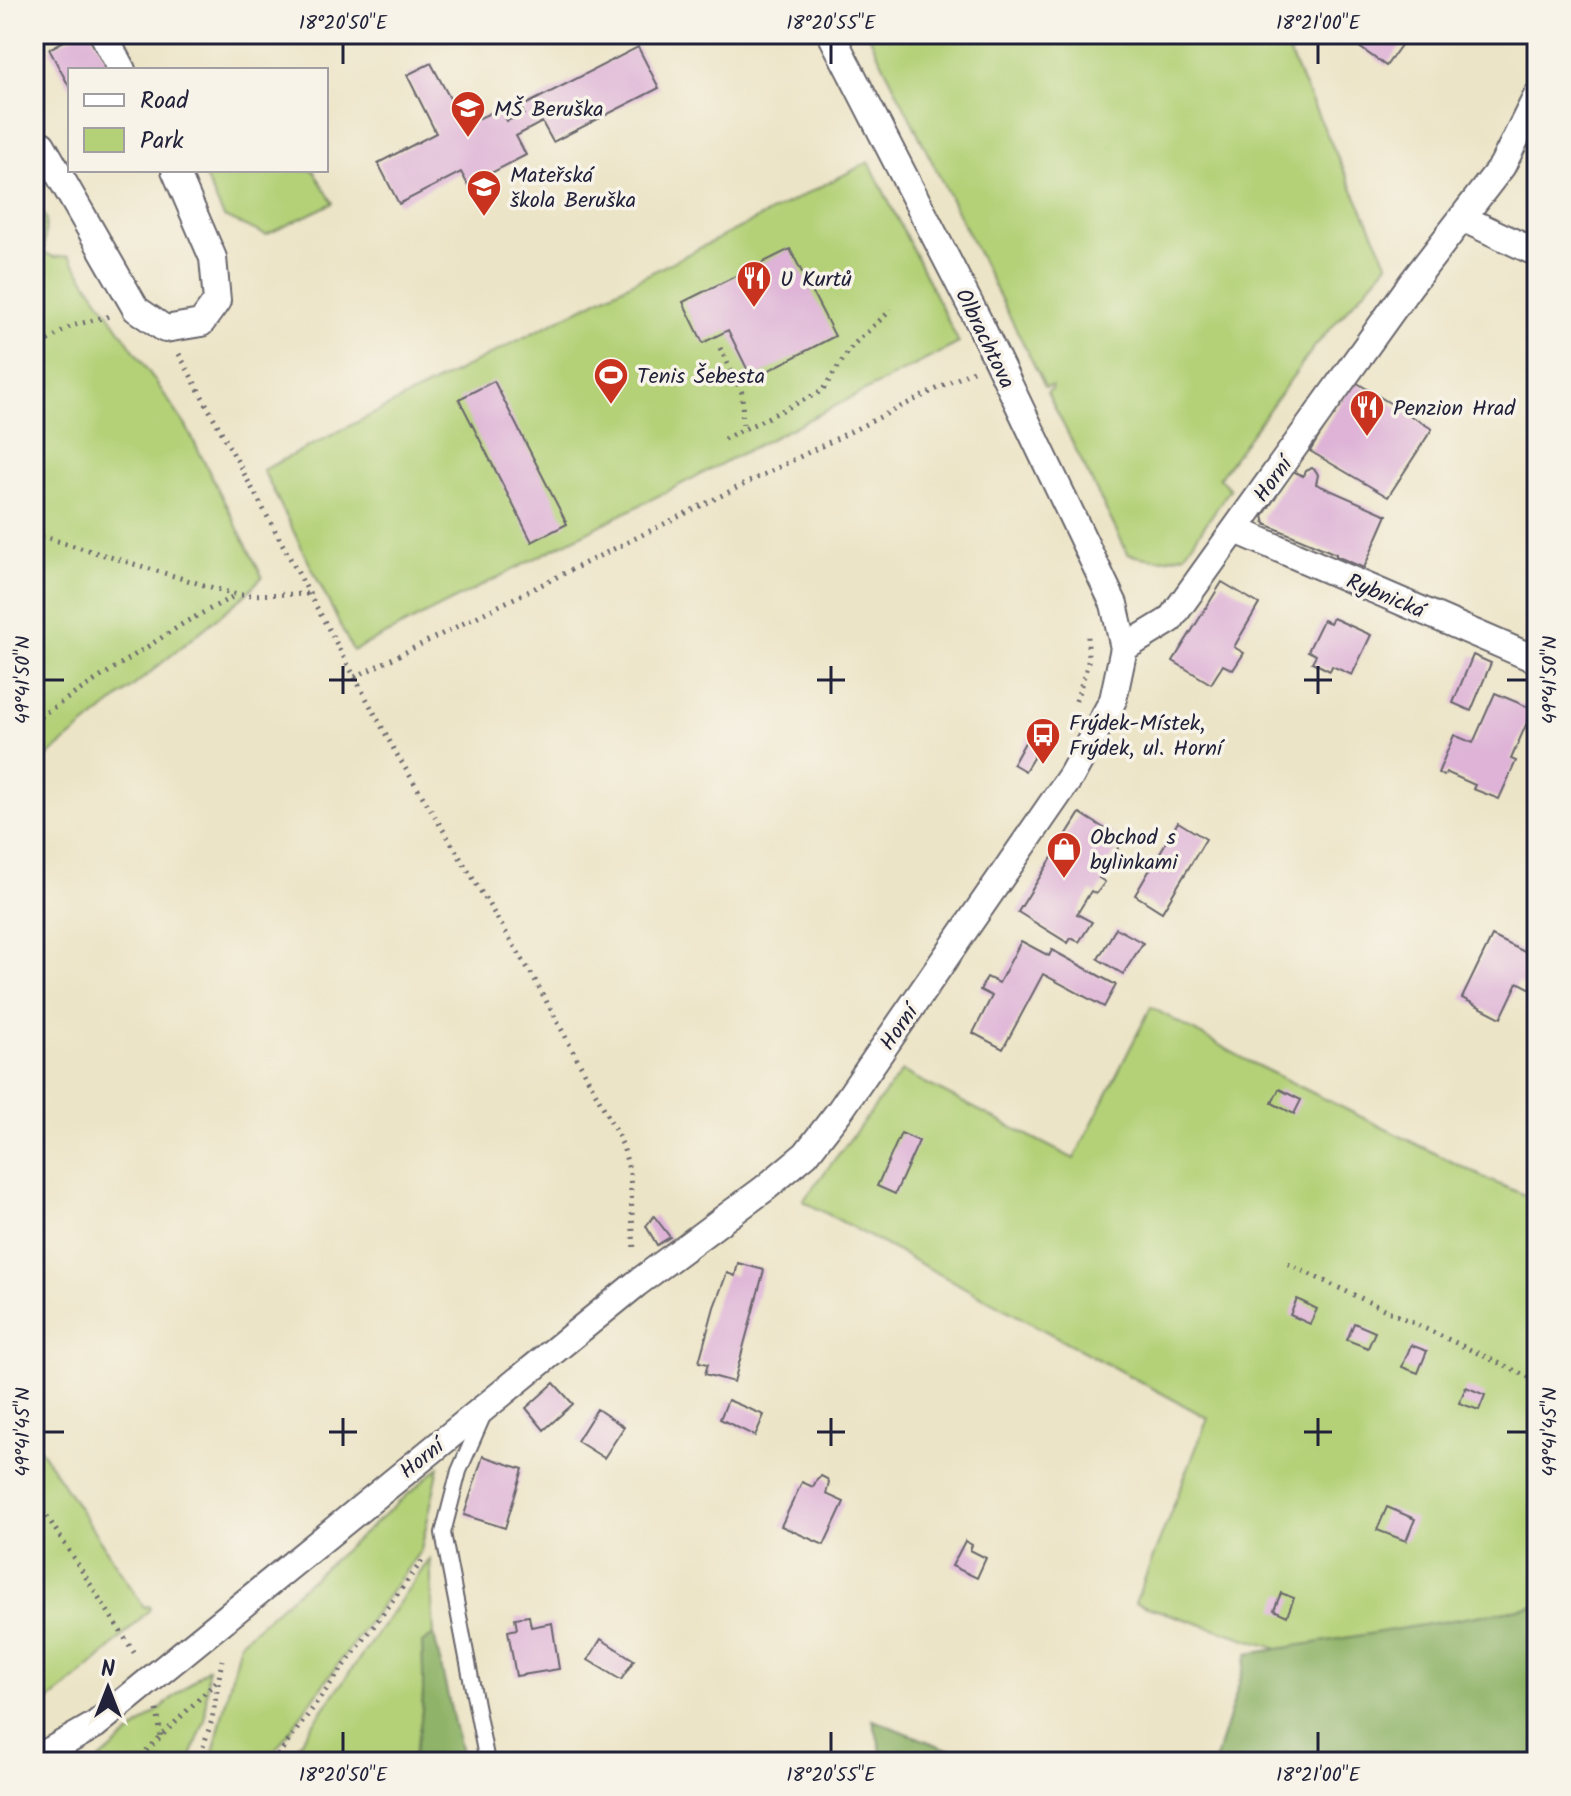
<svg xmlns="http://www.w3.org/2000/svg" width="1571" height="1796" font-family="Kalam,sans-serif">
<rect width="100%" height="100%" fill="#f7f3e8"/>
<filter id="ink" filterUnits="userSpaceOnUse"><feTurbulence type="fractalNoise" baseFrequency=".0125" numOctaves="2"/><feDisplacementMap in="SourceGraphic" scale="16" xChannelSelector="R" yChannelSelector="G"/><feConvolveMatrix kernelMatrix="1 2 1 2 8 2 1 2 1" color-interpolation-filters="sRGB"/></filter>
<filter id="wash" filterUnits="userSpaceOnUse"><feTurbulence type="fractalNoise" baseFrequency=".006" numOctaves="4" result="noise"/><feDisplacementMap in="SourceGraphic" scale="32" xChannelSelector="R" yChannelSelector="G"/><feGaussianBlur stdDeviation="1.8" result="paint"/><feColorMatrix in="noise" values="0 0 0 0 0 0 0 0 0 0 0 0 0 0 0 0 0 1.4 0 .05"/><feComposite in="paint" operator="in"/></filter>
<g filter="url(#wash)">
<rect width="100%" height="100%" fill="#ece4c6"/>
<g fill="#b4d178" stroke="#6b7a5a" stroke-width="2">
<path d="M868 34H1280L1388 264 1315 346 1219 478 1230 489 1185 554C1164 561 1149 560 1128 554L1047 392 1052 389V386L1045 387Z"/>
<path d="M869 162 959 343 353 651 263 470Z"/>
<path d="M210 170H313L333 203 266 235 224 217 203 173Z"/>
<path d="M34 199 46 218 44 253 54 257 69 256 186 426 263 578 262 577 243 597 34 767Z"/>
<path d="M1151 1007 1250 1062 1491 1181 1537 1200V1606L1281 1650 1135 1603 1208 1418 803 1201 902 1071 1074 1159Z"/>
<path d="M34 1440 144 1607 149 1606 150 1609C114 1645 77 1682 34 1711Z"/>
<path d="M439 1467 421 1550 267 1762H211L240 1642Z"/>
<path d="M430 1559 434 1635 422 1643C424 1682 425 1725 411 1762H286Z"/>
<path d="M208 1668 205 1720 189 1762H97Z"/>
</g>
<g fill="#8fb368" stroke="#586a52" stroke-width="2">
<path d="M1537 1606V1762H1215L1248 1654Z"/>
<path d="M434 1635 463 1762H411C425 1725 424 1682 422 1643Z"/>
<path d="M873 1720 981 1762H881L883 1758Z"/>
</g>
<g id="blocks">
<g fill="#deb3d7">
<path d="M77 34H92L112 70H70V88L49 49Z"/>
<path d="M1356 34H1409L1386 66 1351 41Z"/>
<path d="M638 47 659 88 553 142 542 122 516 136 526 155 468 185 461 172 399 204 378 163 436 133 407 75 431 63 462 121 469 123 501 108 507 121 524 114 521 107Z"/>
<path d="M790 249 835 336 752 379 728 330 703 343 683 302Z"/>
<path d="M494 381 567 524 532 542 459 399Z"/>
<path d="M1354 381 1432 429 1388 497 1310 451Z"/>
<path d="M1312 468 1316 471 1318 475 1316 484 1387 515 1364 568 1336 556V554L1265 524 1263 516 1293 471 1303 476 1305 471Z"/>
<path d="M1222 582 1259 604 1234 647 1244 653 1233 670 1223 665 1211 684 1173 661Z"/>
<path d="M1333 618 1371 635 1352 675 1332 666 1330 671 1312 662 1316 655 1308 651 1323 620 1330 623Z"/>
<path d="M1473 655 1491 663 1471 711 1453 703Z"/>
<path d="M1495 693 1533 709 1511 759 1516 761 1499 799 1473 789 1475 785 1446 772 1444 776 1438 773 1454 735 1473 743Z"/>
<path d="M1028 737 1041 745 1025 771 1013 764Z"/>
<path d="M1080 813 1123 840 1099 878 1105 882 1096 894 1091 891 1077 914 1092 922 1079 942 1071 938 1068 943 1018 912Z"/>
<path d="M1178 822 1206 839 1162 912 1135 895Z"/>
<path d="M1116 928 1143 943 1123 974 1098 959Z"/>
<path d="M1492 936 1533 956 1532 960 1537 962V992L1518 982 1501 1018 1462 998Z"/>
<path d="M1021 941 1049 956 1052 950 1116 985 1104 1007 1043 974 1003 1049 973 1033 992 996 980 990 987 977 999 983Z"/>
<path d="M1279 1089 1301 1100 1294 1114 1272 1103Z"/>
<path d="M901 1133 919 1141 895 1194 877 1186Z"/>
<path d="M654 1216 670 1237 657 1245 646 1226Z"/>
<path d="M738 1263 764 1270 734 1382 705 1374 708 1364 699 1362 714 1307 727 1273 735 1276Z"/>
<path d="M1297 1299 1317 1309 1310 1324 1290 1315Z"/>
<path d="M1354 1323 1375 1332 1368 1348 1347 1340Z"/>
<path d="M1411 1345 1427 1351 1418 1373 1402 1367Z"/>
<path d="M554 1383 573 1404 544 1430 526 1408Z"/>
<path d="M1466 1387 1485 1395 1479 1410 1459 1403Z"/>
<path d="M728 1400 764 1415 755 1436 720 1419Z"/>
<path d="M597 1409 624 1427 604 1458 577 1441Z"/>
<path d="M483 1456 523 1469 505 1528 464 1515Z"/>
<path d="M821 1476 827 1479 829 1482 826 1494 844 1502 824 1545 781 1526 802 1482 813 1487 817 1479Z"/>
<path d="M1387 1507 1415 1519 1406 1541 1377 1530Z"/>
<path d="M965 1541 972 1545 970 1550 986 1558 977 1578 952 1566Z"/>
<path d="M1281 1593 1294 1598 1287 1616 1274 1610Z"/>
<path d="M529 1616 531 1627 552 1623 559 1669 516 1676 508 1631 517 1629 515 1618Z"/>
<path d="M601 1639 634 1660 621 1680 588 1660Z"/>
</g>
</g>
</g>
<g filter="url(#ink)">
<use href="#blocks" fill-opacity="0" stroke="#69666c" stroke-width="2"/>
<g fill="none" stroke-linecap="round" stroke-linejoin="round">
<g stroke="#69666c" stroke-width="18">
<path id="lane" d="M484 1414 459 1471 443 1533 487 1762"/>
</g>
<g stroke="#69666c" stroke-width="30">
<g id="street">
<path d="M103 34 122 70"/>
<path d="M42 145 136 309 165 329 201 323 217 301 213 258 175 170"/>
<path d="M1462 218 1537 253"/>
<path d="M1236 530 1537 660"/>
<path d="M1124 648 1170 620 1411 284 1502 166 1537 96"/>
<path d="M34 1760 95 1725 636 1284 764 1189 806 1154 841 1109 1071 776 1113 700 1124 648 1114 604 980 324 831 34"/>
</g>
</g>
<g stroke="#69666c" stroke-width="5" stroke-dasharray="2 6" stroke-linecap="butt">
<path d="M720 348 742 393 743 431"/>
<path d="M34 349 71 326 109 316"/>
<path d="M179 354 396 753 535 980 608 1116 623 1146 630 1174 634 1251"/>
<path d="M724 439 822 391 852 346 891 310"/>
<path d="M34 534 237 595 309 594"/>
<path d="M355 677 973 371"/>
<path d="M1076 701 1088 663V633"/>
<path d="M34 722 48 711 184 623 236 595"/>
<path d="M1288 1264 1537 1381"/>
<path d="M34 1496 135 1654"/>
<path d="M157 1710 161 1736"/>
<path d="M277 1756 318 1762"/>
<path d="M135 1762 217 1681"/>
<path d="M198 1762 212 1720 222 1660"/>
<path d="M273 1762 425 1557"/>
</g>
<use href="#lane" stroke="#fff" stroke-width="14"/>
<use href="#street" stroke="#fff" stroke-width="26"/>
</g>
</g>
<path fill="none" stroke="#22223b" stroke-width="3" d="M343 44V64M831 44V64M1318 44V64M343 666V694M831 666V694M1318 666V694M44 680H64M329 680H357M817 680H845M1304 680H1332M1507 680H1527M343 1418V1446M831 1418V1446M1318 1418V1446M44 1432H64M329 1432H357M817 1432H845M1304 1432H1332M1507 1432H1527M343 1732V1752M831 1732V1752M1318 1732V1752"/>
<defs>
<g id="school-pin" transform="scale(1.8)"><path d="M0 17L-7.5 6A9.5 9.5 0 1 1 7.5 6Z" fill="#c8321e" stroke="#f7f3e8"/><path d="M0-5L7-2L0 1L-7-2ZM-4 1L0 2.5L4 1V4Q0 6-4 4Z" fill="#fff"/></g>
<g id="restaurant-pin" transform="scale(1.8)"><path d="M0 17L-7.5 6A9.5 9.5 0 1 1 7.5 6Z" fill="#c8321e" stroke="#f7f3e8"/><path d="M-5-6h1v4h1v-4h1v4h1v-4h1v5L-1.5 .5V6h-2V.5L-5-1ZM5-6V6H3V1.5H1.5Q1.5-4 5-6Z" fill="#fff"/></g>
<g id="stadium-pin" transform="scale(1.8)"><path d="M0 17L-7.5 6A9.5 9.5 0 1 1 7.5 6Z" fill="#c8321e" stroke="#f7f3e8"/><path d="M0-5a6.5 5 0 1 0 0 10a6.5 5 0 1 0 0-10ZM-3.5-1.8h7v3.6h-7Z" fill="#fff"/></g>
<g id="bus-pin" transform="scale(1.8)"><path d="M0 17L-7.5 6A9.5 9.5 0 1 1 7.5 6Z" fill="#c8321e" stroke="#f7f3e8"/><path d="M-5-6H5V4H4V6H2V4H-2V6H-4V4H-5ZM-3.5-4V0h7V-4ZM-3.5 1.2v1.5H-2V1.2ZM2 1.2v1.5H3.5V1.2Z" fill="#fff"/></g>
<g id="shop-pin" transform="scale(1.8)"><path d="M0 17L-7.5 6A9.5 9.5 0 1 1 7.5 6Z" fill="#c8321e" stroke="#f7f3e8"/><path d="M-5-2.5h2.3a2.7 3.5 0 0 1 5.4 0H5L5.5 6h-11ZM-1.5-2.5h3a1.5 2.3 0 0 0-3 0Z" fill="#fff"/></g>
</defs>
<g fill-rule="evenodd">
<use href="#school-pin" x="468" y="108"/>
<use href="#school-pin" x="484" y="187"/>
<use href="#restaurant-pin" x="754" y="278"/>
<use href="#stadium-pin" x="611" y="375"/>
<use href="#restaurant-pin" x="1367" y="407"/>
<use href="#bus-pin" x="1043" y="735"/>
<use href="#shop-pin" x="1064" y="849"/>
</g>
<g text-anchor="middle" stroke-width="7" stroke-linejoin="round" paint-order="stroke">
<g font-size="22" fill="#22223b" stroke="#f7f3e8" text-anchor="start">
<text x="494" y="116">MŠ Beruška</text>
<text x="510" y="182">Mateřská<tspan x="510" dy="25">škola Beruška</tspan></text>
<text x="780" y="286">U Kurtů</text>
<text x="637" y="383">Tenis Šebesta</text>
<text x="1393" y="415">Penzion Hrad</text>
<text x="1069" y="730">Frýdek-Místek,<tspan x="1069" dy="25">Frýdek, ul. Horní</tspan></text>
<text x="1090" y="844">Obchod s<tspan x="1090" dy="25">bylinkami</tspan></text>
</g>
<g font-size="22" fill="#22223b" stroke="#f7f3e8">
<text transform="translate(986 338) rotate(64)" y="8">Olbrachtova</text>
<text transform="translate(1272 479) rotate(-54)" y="8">Horní</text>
<text transform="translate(1386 595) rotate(23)" y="8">Rybnická</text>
<text transform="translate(898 1027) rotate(-55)" y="8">Horní</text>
<text transform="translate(421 1458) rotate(-39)" y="8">Horní</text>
</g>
</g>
<rect width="1571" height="1796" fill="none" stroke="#f7f3e8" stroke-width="88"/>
<rect x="68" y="68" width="260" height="104" fill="#f7f3e8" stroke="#a29fa3" stroke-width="2"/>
<rect x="84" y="94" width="40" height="12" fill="#ffffff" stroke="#a29fa3" stroke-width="2"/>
<text x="140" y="108" font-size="24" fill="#22223b">Road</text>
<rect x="84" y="128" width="40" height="24" fill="#b4d178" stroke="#a29fa3" stroke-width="2"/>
<text x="140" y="148" font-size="24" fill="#22223b">Park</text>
<g transform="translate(108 1688)" stroke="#f7f3e8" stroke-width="6" paint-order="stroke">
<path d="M0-6L14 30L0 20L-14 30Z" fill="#22223b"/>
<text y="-12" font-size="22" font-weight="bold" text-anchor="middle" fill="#22223b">N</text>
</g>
<rect x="44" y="44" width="1483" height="1708" fill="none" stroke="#22223b" stroke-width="3"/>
<g font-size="20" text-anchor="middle" fill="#22223b">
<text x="343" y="29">18°20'50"E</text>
<text x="831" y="29">18°20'55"E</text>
<text x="1318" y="29">18°21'00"E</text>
<text transform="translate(22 680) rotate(-90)" y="7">49°41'50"N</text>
<text transform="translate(1549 680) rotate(-90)" y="7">49°41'50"N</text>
<text transform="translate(22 1432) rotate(-90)" y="7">49°41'45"N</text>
<text transform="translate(1549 1432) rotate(-90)" y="7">49°41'45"N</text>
<text x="343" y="1781">18°20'50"E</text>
<text x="831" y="1781">18°20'55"E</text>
<text x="1318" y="1781">18°21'00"E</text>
</g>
</svg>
